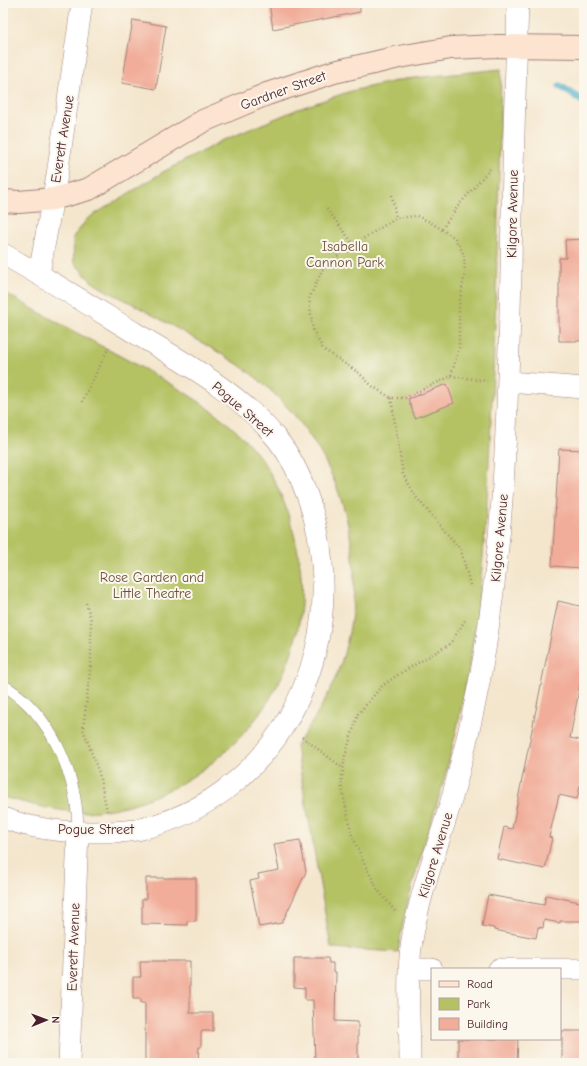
<svg xmlns="http://www.w3.org/2000/svg" width="587" height="1066" font-family="'Comic Neue',sans-serif">
<rect width="100%" height="100%" fill="#fbf7ec"/>
<filter id="ink" filterUnits="userSpaceOnUse"><feTurbulence type="fractalNoise" baseFrequency=".025" numOctaves="2"/><feDisplacementMap in="SourceGraphic" scale="8" xChannelSelector="R" yChannelSelector="G"/><feConvolveMatrix kernelMatrix="1 2 1 2 8 2 1 2 1" color-interpolation-filters="sRGB"/></filter>
<filter id="wash" filterUnits="userSpaceOnUse"><feTurbulence type="fractalNoise" baseFrequency=".012" numOctaves="4" result="noise"/><feDisplacementMap in="SourceGraphic" scale="16" xChannelSelector="R" yChannelSelector="G"/><feGaussianBlur stdDeviation="0.9" result="paint"/><feColorMatrix in="noise" values="0 0 0 0 0 0 0 0 0 0 0 0 0 0 0 0 0 1.4 0 .05"/><feComposite in="paint" operator="in"/></filter>
<g filter="url(#wash)">
<rect width="100%" height="100%" fill="#f4e6cd"/>
<g fill="#b4c264" stroke="#7f7048">
<path d="M501 69C499 178 497 287 492 396 488 485 485 573 470 660 464 701 454 743 443 783 427 839 406 894 398 952L331 948 296 746C314 720 331 693 341 663 377 551 337 432 239 365 205 343 168 324 133 304 120 297 103 290 91 281 85 275 80 268 74 263L73 237 87 219 163 172 222 141 298 109 351 91 405 79Z"/>
<path d="M3 292C42 314 82 336 122 357 173 385 227 412 262 460 275 479 285 502 291 524 300 553 304 584 300 615 288 712 201 795 106 810 70 816 37 806 3 797Z"/>
</g>
<g fill="none" stroke-linecap="round" stroke-linejoin="round">
<path stroke="#44a8c4" stroke-width="7" d="M560 86 584 102"/>
</g>
<g id="blocks">
<g fill="#f1ad9a">
<path d="M269 3H360V12L273 29Z"/>
<path d="M133 20 166 26 156 89 122 83Z"/>
<path d="M584 239V341H559V258H566L565 240Z"/>
<path d="M447 384 454 403 415 418 408 399Z"/>
<path d="M559 449 584 450V554H582L581 568 552 566Z"/>
<path d="M558 601 584 607V679H581L570 738 584 741V782H581L577 799 559 795 549 837 552 838 545 869 497 859 504 827 512 829Z"/>
<path d="M300 840 306 872 282 923 259 927 250 881 259 879 258 874 279 870 274 844Z"/>
<path d="M146 878H196V921H187V925L142 924V899H146Z"/>
<path d="M488 895 544 905 546 895 584 903V921H560V923L544 920 543 928 538 927 536 938 494 930V928L482 926Z"/>
<path d="M294 958H328L329 963H333V972H336L335 1021 358 1022V1059L353 1060V1063H315L313 1000H305V988L294 987Z"/>
<path d="M140 961H190V1013H213V1031H201V1047H199L198 1063H145V1003H141V999H133V977H141Z"/>
<rect x="562" y="1031" width="22" height="32"/>
<path d="M458 1039H518L517 1063H458Z"/>
</g>
</g>
</g>
<g filter="url(#ink)">
<use href="#blocks" fill-opacity="0" stroke="#9f827c" stroke-width="1"/>
<g fill="none" stroke-linecap="round" stroke-linejoin="round">
<g stroke="#9f827c" stroke-width="12">
<path id="lane" d="M3 685C52 714 78 777 78 832"/>
</g>
<g stroke="#9f827c" stroke-width="22">
<g id="street">
<path d="M3 254C48 279 91 306 135 333 185 363 240 393 277 439 303 471 319 523 322 564 333 682 263 798 145 828 126 833 107 832 88 832 59 832 30 828 3 818"/>
<path d="M39 274 57 175 82 3"/>
<path d="M509 382 584 388"/>
<path d="M410 969H432"/>
<path d="M499 969H584"/>
<path d="M69 1063 78 832"/>
<path d="M410 1063C410 1019 405 972 414 929 422 886 438 846 450 805 467 743 482 679 490 615 506 502 508 387 511 272 512 182 515 93 518 3"/>
</g>
</g>
<g stroke="#9f827c" stroke-width="24">
<path id="secondary" d="M3 201 19 202 53 199 89 189 203 121 267 94 334 72 399 57 451 48 497 46 584 47"/>
</g>
<g stroke="#9f827c" stroke-width="2.5" stroke-dasharray="1 3" stroke-linecap="butt">
<path d="M392 195 396 218"/>
<path d="M327 209 354 245"/>
<path d="M417 216 430 222 455 238 464 255 465 273 459 305V348L451 376 405 398H391L372 386 359 373 323 349 313 330 309 299 322 270 342 252 396 218Z"/>
<path d="M442 229 458 206 490 169"/>
<path d="M451 376 487 381"/>
<path d="M391 398 403 474 416 497 461 550 470 585"/>
<path d="M82 402 109 347"/>
<path d="M86 603 91 620V663L83 729 99 773 107 811"/>
<path d="M302 737 343 768"/>
<path d="M395 911 378 890 364 863 352 835 341 784 345 756 358 714 382 686 399 674 450 644 466 619"/>
</g>
<use href="#lane" stroke="#fff" stroke-width="11"/>
<use href="#street" stroke="#fff" stroke-width="21"/>
<use href="#secondary" stroke="#fde4d0" stroke-width="22"/>
</g>
</g>
<g text-anchor="middle" stroke-width="4" stroke-linejoin="round" paint-order="stroke">
<g font-size="14" fill="#4a1f2b" stroke="#fbf7ec">
<text transform="translate(283 90) rotate(-20)" y="5">Gardner Street</text>
<text transform="translate(62 139) rotate(-81)" y="5">Everett Avenue</text>
<text transform="translate(512 214) rotate(-89)" y="5">Kilgore Avenue</text>
<text transform="translate(243 409) rotate(41)" y="5">Pogue Street</text>
<text transform="translate(499 538) rotate(-85)" y="5">Kilgore Avenue</text>
<text x="96" y="834">Pogue Street</text>
<text transform="translate(435 855) rotate(-73)" y="5">Kilgore Avenue</text>
<text transform="translate(73 947) rotate(-88)" y="5">Everett Avenue</text>
</g>
<g font-size="14" fill="#6a503c" stroke="#fbf7ec">
<text x="345" y="251">Isabella<tspan x="345" dy="16">Cannon Park</tspan></text>
<text x="152" y="582">Rose Garden and<tspan x="152" dy="16">Little Theatre</tspan></text>
</g>
</g>
<rect width="587" height="1066" fill="none" stroke="#fbf7ec" stroke-width="16"/>
<rect x="431" y="968" width="130" height="72" fill="#fbf7ec" stroke="#b4a19f"/>
<rect x="439" y="981" width="20" height="6" fill="#fde4d0" stroke="#b4a19f"/>
<text x="467" y="988" font-size="12" fill="#4a1f2b">Road</text>
<rect x="439" y="998" width="20" height="12" fill="#b4c264" stroke="#b4a19f"/>
<text x="467" y="1008" font-size="12" fill="#4a1f2b">Park</text>
<rect x="439" y="1018" width="20" height="12" fill="#f1ad9a" stroke="#b4a19f"/>
<text x="467" y="1028" font-size="12" fill="#4a1f2b">Building</text>
<g transform="translate(46 1020) rotate(89)" stroke="#fbf7ec" stroke-width="3" paint-order="stroke">
<path d="M0-3L7 15L0 10L-7 15Z" fill="#4a1f2b"/>
<text y="-6" font-size="11" font-weight="bold" text-anchor="middle" fill="#4a1f2b">N</text>
</g>
</svg>
